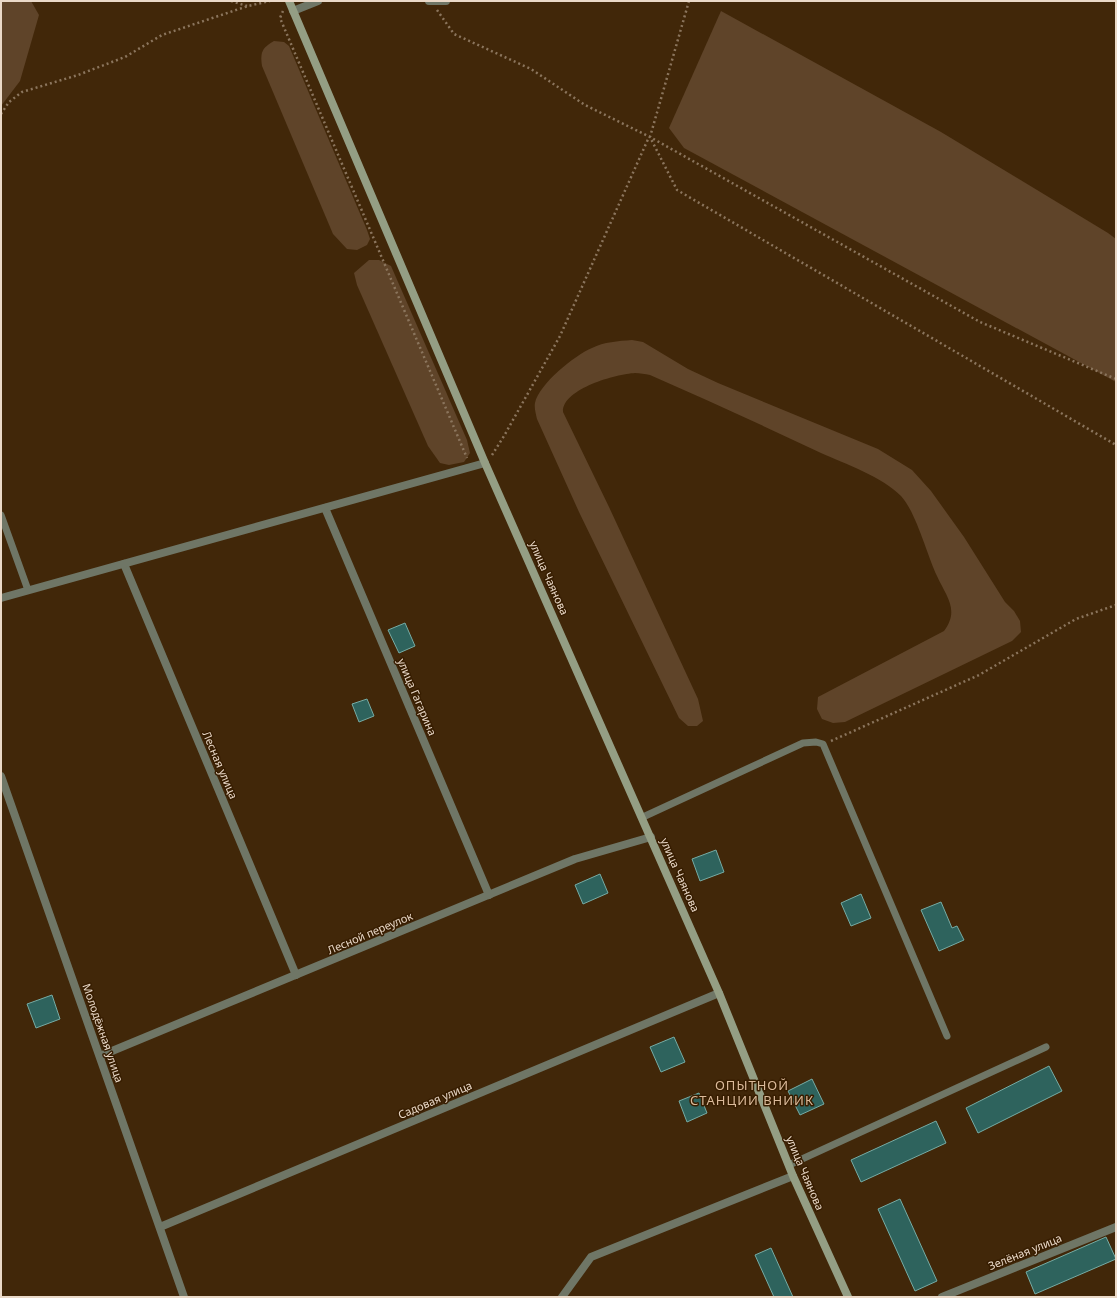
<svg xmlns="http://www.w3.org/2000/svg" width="1117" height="1298" font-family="'Noto Sans',sans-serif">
<rect width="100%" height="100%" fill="#412709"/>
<g fill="#5f4429">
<path d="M1 1H31L39 15 20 81 1 106Z"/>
<path d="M721 11 941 132 1108 233 1116 239V382L684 148 669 128Z"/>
<path d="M274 41 284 42 289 46 367 230 370 239 367 245 357 250 347 249 333 234 262 66C260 52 262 48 274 41Z"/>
<path d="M369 260H379L391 266 467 440 470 453 464 462 449 465 440 463 428 446 357 285 354 273Z"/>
<path d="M632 340 643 342 688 369 718 383 878 449 912 470 931 491 964 537 1005 602 1014 611 1020 621 1021 632 1012 641 845 722 833 723 822 719 817 709 818 697 944 631C960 610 946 596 937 576 927 555 916 512 901 496 884 478 844 463 821 453 764 426 707 400 650 375 645 374 640 373 635 373 616 374 562 389 563 412L609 507 698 699 703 721 697 726H688L679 718 579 512 537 419C536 414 534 408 535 403 539 384 575 355 592 348 604 342 618 341 632 340Z"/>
</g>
<g fill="#2e635d" stroke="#76aca5">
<path d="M405 623 415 646 399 653 388 630Z"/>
<path d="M367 699 374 716 359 722 352 704Z"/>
<path d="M716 850 724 872 700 881 692 859Z"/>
<path d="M600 874 608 893 583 904 575 885Z"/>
<path d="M861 894 871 918 851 926 841 903Z"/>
<path d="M941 902 952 928 957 926 964 940 939 951 921 910Z"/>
<path d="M52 995 60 1019 36 1028 27 1004Z"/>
<path d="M674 1037 685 1062 661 1072 650 1047Z"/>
<path d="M1049 1066 1062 1091 978 1133 966 1108Z"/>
<path d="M812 1079 824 1104 800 1115 788 1091Z"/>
<path d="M699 1093 707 1113 687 1122 679 1101Z"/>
<path d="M936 1121 946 1143 861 1182 851 1160Z"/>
<path d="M900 1199 937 1281 915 1291 878 1209Z"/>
<path d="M1106 1237 1116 1259 1035 1294 1026 1272Z"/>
<path d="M771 1248 793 1297H774L755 1255Z"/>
</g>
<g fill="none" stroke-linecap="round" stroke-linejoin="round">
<g stroke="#8b755d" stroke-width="2.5" stroke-dasharray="2 3" stroke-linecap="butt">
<path d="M231 1 247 6"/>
<path d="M689 1 650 137 677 190 1116 445"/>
<path d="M437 10 454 34 531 69 585 105 650 137 980 322 1116 379"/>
<path d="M283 11 280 18 467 458"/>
<path d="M1 114 9 102 22 92 78 75 125 57 162 35 248 6 270 1"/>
<path d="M492 455 504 436 560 336 649 137"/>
<path d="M831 741 979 675 1076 619 1116 605"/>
</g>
<g stroke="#6f7666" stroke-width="7">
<path d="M1 515 28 590"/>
<path d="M643 817 803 743 816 742 823 744 947 1036"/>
<path d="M789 1165 1046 1047"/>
</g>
<g stroke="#6f7666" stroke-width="8">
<path d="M429 1H446"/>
<path d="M293 11 318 1"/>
<path d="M325 508 489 895"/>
<path d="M124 564 296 975"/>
<path d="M1 598 485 463"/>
<path d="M1 776 184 1297"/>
<path d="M100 1056 575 859 651 837"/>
<path d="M160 1227 719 993"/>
<path d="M562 1297 591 1257 793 1176"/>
<path d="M942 1297 1116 1227"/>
</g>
<path stroke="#949e84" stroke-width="8" d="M289 1 485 463 719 993 793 1176 848 1297"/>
</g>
<g text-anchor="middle" stroke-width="3" stroke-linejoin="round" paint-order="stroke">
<g font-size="11" fill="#ead9c8" stroke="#371d00">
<text transform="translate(549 578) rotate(66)" y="4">улица Чаянова</text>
<text transform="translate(417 697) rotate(67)" y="4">улица Гагарина</text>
<text transform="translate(220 765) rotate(67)" y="4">Лесная улица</text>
<text transform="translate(680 875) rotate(66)" y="4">улица Чаянова</text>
<text transform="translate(370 933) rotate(-23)" y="4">Лесной переулок</text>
<text transform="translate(103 1033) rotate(71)" y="4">Молодёжная улица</text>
<text transform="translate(435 1100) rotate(-23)" y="4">Садовая улица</text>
<text transform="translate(805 1173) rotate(67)" y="4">улица Чаянова</text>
<text transform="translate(1025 1252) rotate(-22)" y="4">Зелёная улица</text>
</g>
<g font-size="13" letter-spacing="1" fill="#dbba9a" stroke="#371d00">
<text x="752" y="1090">ОПЫТНОЙ<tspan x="752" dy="15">СТАНЦИИ ВНИИК</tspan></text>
</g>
</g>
<rect width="1117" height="1298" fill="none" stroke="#ead9c8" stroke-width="4"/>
</svg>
